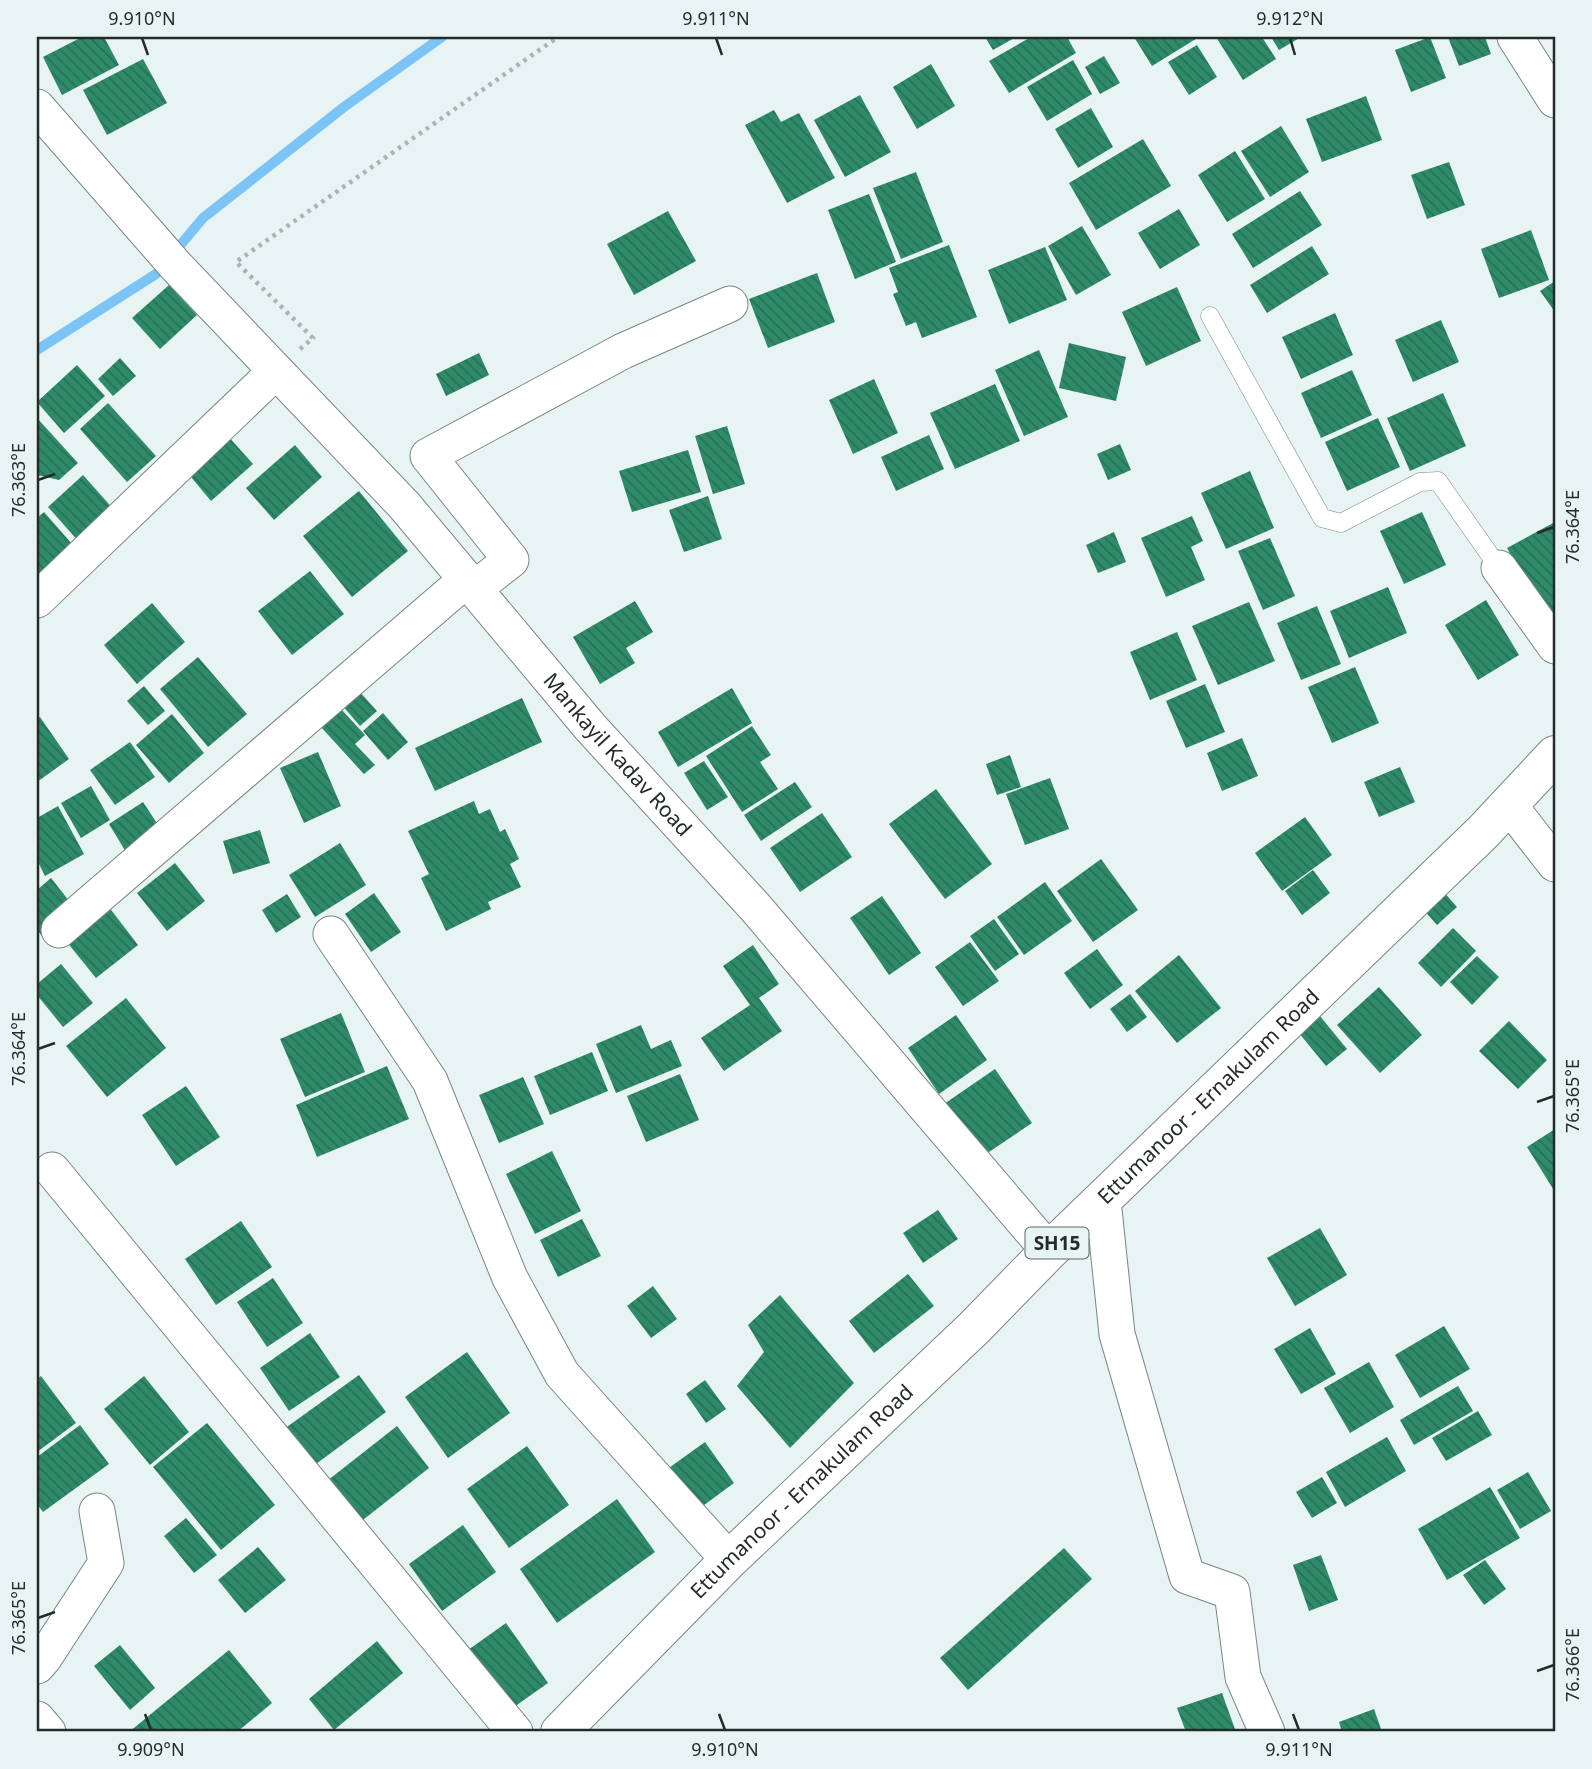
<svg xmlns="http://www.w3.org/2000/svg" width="1592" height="1769" font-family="'Noto Sans',sans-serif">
<defs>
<pattern id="building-back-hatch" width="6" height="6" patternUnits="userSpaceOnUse" patternTransform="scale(1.75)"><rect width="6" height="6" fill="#2e8a69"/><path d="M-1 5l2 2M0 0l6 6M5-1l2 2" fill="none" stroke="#277157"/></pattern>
</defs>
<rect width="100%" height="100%" fill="#e7f4f3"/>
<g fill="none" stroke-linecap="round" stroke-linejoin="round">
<path stroke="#7cc4f6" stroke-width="10" d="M37 350 156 274 203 218 344 107 442 37"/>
</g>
<g fill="url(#building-back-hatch)">
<path d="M82 37H104L119 65 62 95 43 57Z"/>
<path d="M985 37H1016L993 50Z"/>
<path d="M1031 37H1067L1076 53 1009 93 989 61Z"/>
<path d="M1134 37H1199L1152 66Z"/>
<path d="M1216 37H1262L1276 59 1243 80Z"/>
<path d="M1271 37H1301L1279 50Z"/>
<path d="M1430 37 1446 78 1411 92 1395 50Z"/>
<path d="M1448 37H1485L1491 54 1459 66Z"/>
<path d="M1197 45 1217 77 1189 95 1168 62Z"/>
<path d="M1104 56 1120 83 1100 94 1085 67Z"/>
<path d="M143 59 167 103 107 135 83 90Z"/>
<path d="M1073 60 1092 94 1047 121 1027 87Z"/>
<path d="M931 64 955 106 917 129 893 87Z"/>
<path d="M860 95 891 152 845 177 814 120Z"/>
<path d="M1366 96 1382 140 1322 162 1306 119Z"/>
<path d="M1091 108 1113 147 1078 168 1055 129Z"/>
<path d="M774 110 781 122 799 113 835 178 787 203 745 125Z"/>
<path d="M1281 126 1309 172 1270 197 1241 151Z"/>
<path d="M1143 139 1171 186 1096 230 1069 183Z"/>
<path d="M1235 151 1265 199 1227 222 1198 175Z"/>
<path d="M1449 162 1465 205 1427 219 1411 175Z"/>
<path d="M916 172 943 242 901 259 873 188Z"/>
<path d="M1300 191 1322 225 1253 268 1232 234Z"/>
<path d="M869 194 896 262 855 279 828 210Z"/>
<path d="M1179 209 1200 245 1160 269 1138 233Z"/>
<path d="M668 211 696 261 634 295 607 244Z"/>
<path d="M1082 226 1111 275 1076 295 1048 246Z"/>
<path d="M1531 230 1549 280 1499 298 1481 249Z"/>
<path d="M949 245 977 317 922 338 916 322 906 326 893 294 898 292 889 268Z"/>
<path d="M1312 246 1329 274 1267 313 1250 285Z"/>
<path d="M1045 247 1067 300 1009 324 988 270Z"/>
<path d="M817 273 835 322 768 348 749 299Z"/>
<path d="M1555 281V312L1540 291Z"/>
<path d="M169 285 197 315 160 349 132 318Z"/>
<path d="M1177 287 1201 341 1146 366 1122 312Z"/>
<path d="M1335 313 1353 355 1301 379 1282 337Z"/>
<path d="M1441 320 1459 362 1413 382 1395 340Z"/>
<path d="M1069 343 1126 357 1116 401 1059 388Z"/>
<path d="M1039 350 1068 417 1024 436 995 370Z"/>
<path d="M479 353 489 375 446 396 436 374Z"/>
<path d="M120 358 136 376 113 396 98 379Z"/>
<path d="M77 365 105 396 64 433 37 402Z"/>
<path d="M1352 370 1372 415 1321 438 1301 393Z"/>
<path d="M874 379 898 433 853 454 829 400Z"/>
<path d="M995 384 1020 441 955 469 930 413Z"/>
<path d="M1443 393 1466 446 1410 471 1387 418Z"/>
<path d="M108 403 156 456 127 482 80 429Z"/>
<path d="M37 418 78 463 59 480 37 475Z"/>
<path d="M1378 418 1400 467 1347 491 1325 442Z"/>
<path d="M727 426 745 484 713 494 695 436Z"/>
<path d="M227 435 253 464 211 501 186 471Z"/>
<path d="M929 435 944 469 896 491 881 457Z"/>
<path d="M1120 444 1131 470 1108 480 1097 454Z"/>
<path d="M295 445 322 477 274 520 246 488Z"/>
<path d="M688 450 701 492 632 512 619 471Z"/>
<path d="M1250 471 1274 528 1226 549 1201 493Z"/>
<path d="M83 475 116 512 81 544 48 507Z"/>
<path d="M359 491 408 551 352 597 303 536Z"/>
<path d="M708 496 722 539 684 552 669 510Z"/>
<path d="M44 512 72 544 37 576V518Z"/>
<path d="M1422 512 1446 565 1404 584 1380 531Z"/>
<path d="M1192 516 1203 541 1191 547 1205 580 1166 597 1141 538Z"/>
<path d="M1555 522V630L1552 632 1507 548Z"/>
<path d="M1114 532 1126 562 1098 573 1086 545Z"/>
<path d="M1270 538 1295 596 1263 610 1238 551Z"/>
<path d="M310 571 344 614 292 655 258 611Z"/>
<path d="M1388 587 1407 633 1349 658 1330 611Z"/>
<path d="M1486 600 1519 655 1478 680 1445 625Z"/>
<path d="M635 601 653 632 626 648 635 663 600 684 573 637Z"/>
<path d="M1249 602 1275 661 1218 685 1192 626Z"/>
<path d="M152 603 185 642 137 684 104 645Z"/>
<path d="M1317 606 1341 664 1301 680 1277 623Z"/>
<path d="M1177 632 1197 680 1150 700 1130 652Z"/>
<path d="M198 657 247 714 208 747 160 689Z"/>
<path d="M1355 667 1379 723 1332 743 1308 687Z"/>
<path d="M1205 684 1225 732 1186 748 1166 701Z"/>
<path d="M144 686 165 711 148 725 127 701Z"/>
<path d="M732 688 752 723 678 767 658 732Z"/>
<path d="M358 690 377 711 360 726 341 704Z"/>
<path d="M522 698 542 742 435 791 415 748Z"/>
<path d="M340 708 365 735 355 744 375 765 364 774 320 726Z"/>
<path d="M383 713 408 742 388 760 363 731Z"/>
<path d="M172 714 204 753 169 783 136 745Z"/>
<path d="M40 717 69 759 37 782V719Z"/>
<path d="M752 726 771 755 760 762 778 789 742 812 706 756Z"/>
<path d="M1242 738 1258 776 1222 791 1207 753Z"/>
<path d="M130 742 155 777 115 805 90 770Z"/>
<path d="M318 752 341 806 304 823 280 768Z"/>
<path d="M1010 755 1021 787 997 795 986 764Z"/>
<path d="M704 761 728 797 707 810 684 773Z"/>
<path d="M1400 767 1415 802 1379 817 1364 782Z"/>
<path d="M1050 778 1069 829 1025 845 1006 794Z"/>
<path d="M795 782 812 807 761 841 744 815Z"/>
<path d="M91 786 110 820 81 838 61 803Z"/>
<path d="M936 789 992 864 945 899 889 824Z"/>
<path d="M474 801 479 814 490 809 500 832 505 829 519 859 510 864 521 887 488 902 491 909 446 931 421 878 429 874 408 831Z"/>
<path d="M143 802 164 834 129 857 109 824Z"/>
<path d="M58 806 84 854 45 876 37 860V818Z"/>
<path d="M822 813 852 857 800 892 770 848Z"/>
<path d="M1305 817 1332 855 1282 891 1255 853Z"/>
<path d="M260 830 270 863 233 874 223 841Z"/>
<path d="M340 843 366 885 315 917 289 875Z"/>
<path d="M1101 859 1138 910 1093 942 1057 891Z"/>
<path d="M175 863 205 901 167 931 137 893Z"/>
<path d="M1313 870 1330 893 1302 915 1285 891Z"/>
<path d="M51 878 77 911 43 938 37 929V890Z"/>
<path d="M1045 882 1072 921 1024 955 997 917Z"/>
<path d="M1442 890 1457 907 1437 925 1422 908Z"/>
<path d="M374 893 401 932 371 952 345 914Z"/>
<path d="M287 894 301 917 276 933 262 910Z"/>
<path d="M882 896 921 953 889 975 850 918Z"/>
<path d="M105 902 138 945 96 978 62 936Z"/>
<path d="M994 919 1019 954 995 971 970 936Z"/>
<path d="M1453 928 1476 951 1441 987 1418 963Z"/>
<path d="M970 942 999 981 963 1006 935 967Z"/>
<path d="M753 945 779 984 759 998 782 1031 724 1071 701 1038 750 1005 723 966Z"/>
<path d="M1097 949 1123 985 1090 1009 1064 973Z"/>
<path d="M1179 955 1221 1008 1177 1043 1135 991Z"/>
<path d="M1477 956 1499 977 1472 1005 1450 982Z"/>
<path d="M61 964 93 1003 63 1027 37 995V984Z"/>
<path d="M1379 987 1422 1035 1380 1073 1337 1025Z"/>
<path d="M1130 994 1147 1017 1127 1032 1110 1009Z"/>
<path d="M126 998 166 1048 107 1097 66 1046Z"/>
<path d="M1315 1010 1347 1049 1326 1066 1294 1027Z"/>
<path d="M341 1013 365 1072 305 1097 280 1039Z"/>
<path d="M956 1015 987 1060 939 1094 908 1048Z"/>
<path d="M1509 1021 1547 1060 1518 1089 1479 1051Z"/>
<path d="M641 1025 651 1049 671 1040 682 1066 616 1093 596 1044Z"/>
<path d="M592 1052 608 1091 550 1115 534 1076Z"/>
<path d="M387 1066 409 1119 317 1157 296 1105Z"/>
<path d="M995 1069 1032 1123 980 1158 944 1104Z"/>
<path d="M680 1074 699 1120 646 1142 627 1096Z"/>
<path d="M523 1077 544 1124 499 1143 479 1095Z"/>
<path d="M186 1086 220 1137 176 1166 142 1115Z"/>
<path d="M1555 1129V1192L1527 1147Z"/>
<path d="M552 1151 581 1211 535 1234 506 1174Z"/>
<path d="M938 1210 958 1239 923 1263 903 1233Z"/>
<path d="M582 1219 601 1256 558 1277 540 1240Z"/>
<path d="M241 1221 272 1267 216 1305 185 1259Z"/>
<path d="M1320 1228 1347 1275 1295 1306 1267 1258Z"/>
<path d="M908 1274 934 1306 874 1353 849 1321Z"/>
<path d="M273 1278 303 1323 267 1347 237 1302Z"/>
<path d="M653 1286 677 1319 651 1338 627 1306Z"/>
<path d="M780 1295 854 1383 790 1448 737 1386 764 1352 748 1325Z"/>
<path d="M1444 1326 1470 1369 1420 1398 1395 1355Z"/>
<path d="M1310 1328 1336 1374 1301 1394 1274 1349Z"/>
<path d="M310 1333 340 1377 289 1411 260 1368Z"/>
<path d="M467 1352 510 1413 448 1458 405 1397Z"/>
<path d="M1369 1362 1394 1407 1350 1433 1324 1388Z"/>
<path d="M359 1375 386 1412 312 1467 284 1429Z"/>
<path d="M41 1376 76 1423 37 1452V1379Z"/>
<path d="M144 1376 189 1432 150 1465 104 1409Z"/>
<path d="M705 1380 726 1409 706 1423 686 1394Z"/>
<path d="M1458 1386 1473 1411 1414 1445 1400 1420Z"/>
<path d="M1478 1411 1492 1435 1446 1461 1432 1438Z"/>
<path d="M207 1423 275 1505 221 1550 153 1467Z"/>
<path d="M80 1425 109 1464 43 1512 37 1504V1457Z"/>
<path d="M397 1426 429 1468 359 1523 327 1481Z"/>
<path d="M1387 1437 1406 1471 1345 1507 1326 1472Z"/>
<path d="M705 1442 734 1483 696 1511 666 1470Z"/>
<path d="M527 1446 569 1505 509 1548 467 1489Z"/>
<path d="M1528 1472 1551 1511 1520 1529 1497 1490Z"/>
<path d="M1322 1477 1337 1503 1312 1518 1296 1492Z"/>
<path d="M1490 1487 1520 1538 1447 1580 1418 1529Z"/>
<path d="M617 1499 655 1552 557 1623 520 1569Z"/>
<path d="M186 1518 217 1555 194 1573 164 1536Z"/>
<path d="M463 1525 496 1572 442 1611 409 1564Z"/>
<path d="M258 1547 286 1580 245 1613 218 1580Z"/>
<path d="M1064 1548 1092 1579 968 1690 940 1658Z"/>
<path d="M1321 1555 1338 1600 1309 1611 1293 1565Z"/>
<path d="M1485 1560 1506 1589 1484 1605 1463 1575Z"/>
<path d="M506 1623 548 1683 504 1714 461 1655Z"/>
<path d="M377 1641 403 1673 334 1730 309 1699Z"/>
<path d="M120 1645 155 1688 130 1710 94 1666Z"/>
<path d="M229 1650 272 1703 237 1732H129Z"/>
<path d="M1222 1693 1236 1732H1186L1177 1708Z"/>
<path d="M1374 1709 1382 1732H1342L1339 1722Z"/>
</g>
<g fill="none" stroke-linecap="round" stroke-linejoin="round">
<g stroke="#7a8685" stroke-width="19">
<path id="service" d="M1210 316 1322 518 1341 523 1420 482 1438 481 1499 568"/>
</g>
<g stroke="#7a8685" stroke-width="37">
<g id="minor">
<path d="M1515 37 1555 100"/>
<path id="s1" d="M37 107 176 266 404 505 591 728 755 907 1049 1251"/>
<path d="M1499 568 1555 646"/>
<path d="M474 589 511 560 428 456 623 351 730 304"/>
<path d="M37 600 276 371"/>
<path d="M1509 805 1555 864"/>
<path d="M59 930 467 579"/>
<path d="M331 934 430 1081 510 1278 562 1374 729 1560"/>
<path d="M52 1170 515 1732"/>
<path d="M1103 1200 1117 1334 1187 1576 1232 1592 1243 1677 1267 1732"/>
<path d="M37 1666 44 1658 106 1563 97 1511"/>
<path d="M37 1719 48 1732"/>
</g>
</g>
<g stroke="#7a8685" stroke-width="40">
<g id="primary">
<path id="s2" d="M560 1732 729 1560 974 1328 1049 1251 1483 832 1555 755"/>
</g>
</g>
<path stroke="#a9b4b3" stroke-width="4.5" stroke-dasharray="3.5 5" stroke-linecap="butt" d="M300 349 313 338 236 262 558 37"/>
<use href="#service" stroke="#fff" stroke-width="18"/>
<use href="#minor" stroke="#fff" stroke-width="35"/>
<use href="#primary" stroke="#fff" stroke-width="38"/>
</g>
<path fill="none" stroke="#252a2a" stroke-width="2.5" d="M142 38 148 55M716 38 722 55M1290 38 1295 55M38 480 55 474M1537 533 1554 527M38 1049 55 1043M1537 1102 1554 1096M38 1618 55 1612M1537 1671 1554 1665M145 1714 151 1730M719 1714 725 1730M1293 1714 1299 1730"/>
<g text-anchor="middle" stroke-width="6" stroke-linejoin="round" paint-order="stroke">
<rect fill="#e7f4f3" stroke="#5f6766" stroke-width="2" x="1025.5" y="1227.5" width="63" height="31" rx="5"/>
<g font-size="19" font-weight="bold" fill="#252a2a">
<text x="1057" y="1250">SH15</text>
</g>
<g font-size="21" fill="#252a2a" stroke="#e7f4f3">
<text dy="7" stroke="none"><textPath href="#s1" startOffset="870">Mankayil Kadav Road</textPath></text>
<text dy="7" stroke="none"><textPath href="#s2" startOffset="908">Ettumanoor - Ernakulam Road</textPath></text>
<text dy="7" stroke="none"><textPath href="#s2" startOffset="341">Ettumanoor - Ernakulam Road</textPath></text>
</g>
</g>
<rect width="1592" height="1769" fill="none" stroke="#e7f4f3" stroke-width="77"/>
<rect x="38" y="38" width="1516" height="1692" fill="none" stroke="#252a2a" stroke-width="2.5"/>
<g font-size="18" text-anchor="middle" fill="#252a2a">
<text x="142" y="25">9.910°N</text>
<text x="716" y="25">9.911°N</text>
<text x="1290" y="25">9.912°N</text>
<text transform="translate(19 480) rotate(-90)" y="6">76.363°E</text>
<text transform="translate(1573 527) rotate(-90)" y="6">76.364°E</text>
<text transform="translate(19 1049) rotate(-90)" y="6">76.364°E</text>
<text transform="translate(1573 1096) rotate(-90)" y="6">76.365°E</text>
<text transform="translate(19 1618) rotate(-90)" y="6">76.365°E</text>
<text transform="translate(1573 1665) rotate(-90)" y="6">76.366°E</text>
<text x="151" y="1756">9.909°N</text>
<text x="725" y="1756">9.910°N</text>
<text x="1299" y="1756">9.911°N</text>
</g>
</svg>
